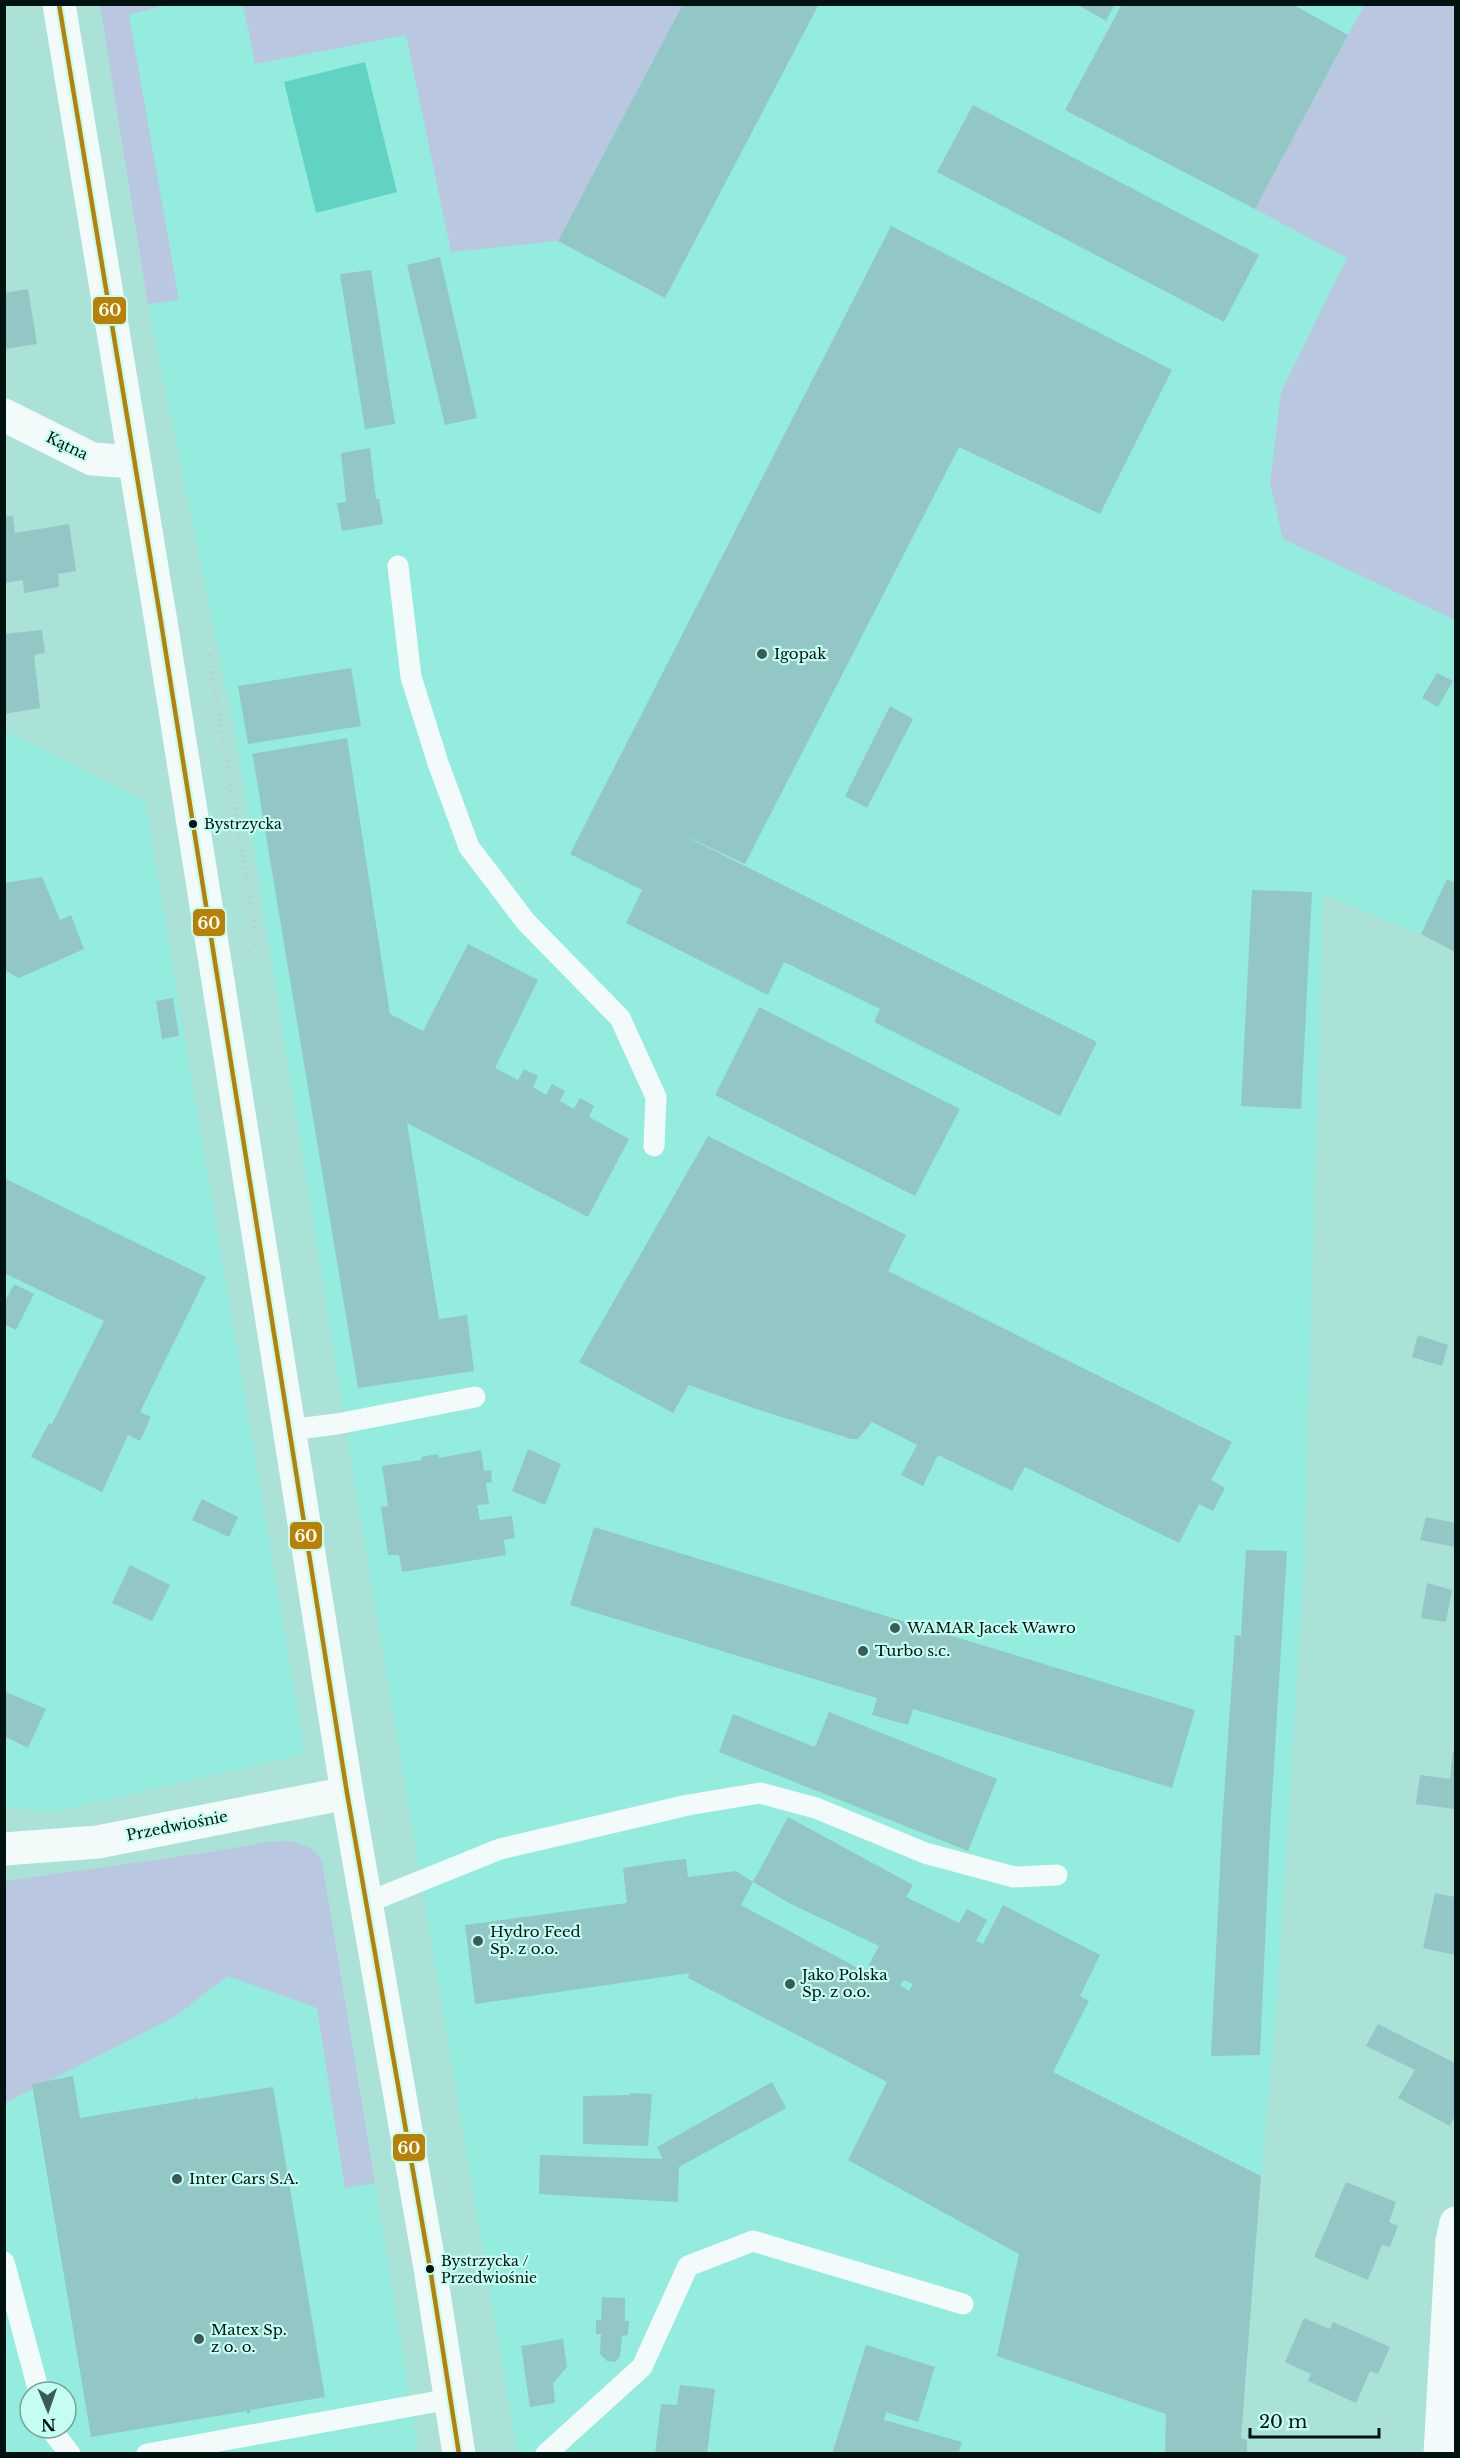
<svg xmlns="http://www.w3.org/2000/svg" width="1460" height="2458" font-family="'Libre Baskerville',serif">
<rect width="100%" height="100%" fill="#aae2d8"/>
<g fill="#93ecdd" fill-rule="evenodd">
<path d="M100 5H1364L1255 209 1347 258 1281 392 1283 539 1455 620 1456 952 1421 934 1323 894 1304 1565 1276 2015 1261 2176 1241 2438 1247 2440V2453H517L357 1497 236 738 148 304Z"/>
<path d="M4 730 145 801 305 1754 54 1812 4 1807Z"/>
<path d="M228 1976 317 2008 345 2188 375 2183 419 2453 5 2454V2103L173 2018ZM30 2392H66V2428H30Z"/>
</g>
<g fill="#b9c8e0">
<path d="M100 5H166L129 15 179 300 148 304Z"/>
<path d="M243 5H683L558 241 451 252 406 35 255 64Z"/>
<path d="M1364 5H1455V620L1283 539 1270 483 1281 392 1347 258 1255 209Z"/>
<path d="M292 1841 312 1849 322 1861 375 2183 345 2188 317 2008 228 1976 173 2018 5 2103V1881L211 1852 267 1842Z"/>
</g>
<path fill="#61d3c2" d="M365 62 397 192 316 213 284 82Z"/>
<g fill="#92c7c5" fill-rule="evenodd">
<path d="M683 4H819L665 298 558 241Z"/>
<path d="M1076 4H1115L1106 21Z"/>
<path d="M1122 4H1292L1348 35 1255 209 1065 110Z"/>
<path d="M973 105 1259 255 1224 322 937 172Z"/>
<path d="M891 226 1172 370 1100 514 959 447 745 864 673 830 1097 1042 1060 1116 874 1022 880 1009 784 962 768 995 626 923 642 890 570 854Z"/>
<path d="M440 257 477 418 445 425 407 265Z"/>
<path d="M371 270 395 424 365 429 340 274Z"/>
<path d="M28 289 37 344 4 349V293Z"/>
<path d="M370 448 376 499H379L383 524 342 531 337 503 346 502 341 453Z"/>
<path d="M13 516 15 533 69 524 76 571 58 574 59 587 24 593 23 580 4 583V517Z"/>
<path d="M42 630 45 653 34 655 40 708 4 714V634Z"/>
<path d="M351 668 361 726 248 744 238 686Z"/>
<path d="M1437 673 1453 681 1438 707 1422 698Z"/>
<path d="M890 706 913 719 867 808 845 796Z"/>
<path d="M347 738 390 1014 423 1031 468 944 538 980 495 1068 518 1080 524 1069 538 1076 533 1087 546 1095 552 1084 565 1091 560 1101 574 1109 580 1098 594 1106 589 1117 629 1139 588 1217 407 1123 439 1319 467 1315 474 1371 358 1388 253 757 251 754Z"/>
<path d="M42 877 60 920 71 915 84 949 19 978 4 970V883Z"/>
<path d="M1447 879 1455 883V952L1421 934Z"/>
<path d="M1252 890 1312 892 1301 1109 1241 1106Z"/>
<path d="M173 998 179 1036 162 1039 156 1001Z"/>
<path d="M759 1007 960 1109 915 1196 715 1095Z"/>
<path d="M708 1136 906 1235 888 1271 1232 1442 1211 1480 1225 1488 1213 1511 1199 1504 1179 1543 1025 1467 1012 1491 938 1455 923 1486 901 1475 917 1445 872 1422 858 1439H851L753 1408 689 1385 673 1413 579 1362Z"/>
<path d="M4 1178 206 1277 140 1412 151 1417 140 1441 128 1435 102 1492 31 1457 49 1423 52 1424 104 1321 4 1273Z"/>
<path d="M14 1284 34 1294 16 1330 4 1324V1303Z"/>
<path d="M1418 1335 1448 1345 1442 1366 1412 1357Z"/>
<path d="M528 1449 561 1464 545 1505 512 1491Z"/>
<path d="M481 1450 484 1471 491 1470 492 1482 486 1483 489 1504 477 1505 480 1520 512 1516 515 1538 504 1540 506 1555 402 1572 399 1555H388L381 1507 388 1506 382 1466 422 1460 421 1457 438 1454 439 1458Z"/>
<path d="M202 1499 238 1517 229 1537 192 1520Z"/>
<path d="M1426 1517 1455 1523V1547L1420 1540Z"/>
<path d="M594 1527 1195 1710 1172 1788 913 1709 908 1725 872 1715 877 1698 570 1605Z"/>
<path d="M1246 1550 1287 1551 1270 1830 1260 2055 1211 2056 1222 1826 1235 1635 1241 1636Z"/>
<path d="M130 1565 170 1585 152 1621 112 1603Z"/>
<path d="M1427 1583 1452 1590 1446 1622 1421 1618Z"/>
<path d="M4 1691 46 1709 28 1748 4 1736Z"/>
<path d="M829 1712 997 1779 968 1851 719 1752 733 1714 815 1747Z"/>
<path d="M1453 1751 1455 1752V1809L1416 1804 1420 1775 1450 1779Z"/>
<path d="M788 1817 913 1885 906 1897 959 1923 967 1909 987 1920 976 1941 983 1944 1003 1905 1100 1955 1080 1996 1089 2001 1053 2072 1261 2176 1241 2438 1247 2440V2454H1165L1166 2414 997 2356 1019 2254 848 2160 887 2082 688 1978 690 1973 475 2004 465 1925 627 1903 623 1868 668 1861 686 1859 688 1877 736 1871 753 1882 741 1905 865 1972 879 1946 789 1903 753 1882ZM904 1980 913 1984 909 1991 900 1985Z"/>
<path d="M1435 1893 1455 1897V1955L1423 1948Z"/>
<path d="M1378 2024 1455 2063V2115L1450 2126 1398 2098 1415 2070 1366 2046Z"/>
<path d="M73 2076 80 2118 195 2099V2096L198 2099 273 2087 325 2397 250 2410V2413L247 2414V2411L91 2437 32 2084Z"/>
<path d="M772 2082 786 2108 679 2167 678 2202 539 2194 540 2155 663 2159 657 2147Z"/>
<path d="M630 2093 652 2094 648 2146 583 2144V2096L630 2095Z"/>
<path d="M1346 2182 1396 2202 1389 2222 1398 2226 1390 2247 1382 2245 1368 2280 1314 2257Z"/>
<path d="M602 2297 625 2298V2321H629L628 2335 622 2336 620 2357 615 2362 607 2361 600 2354 601 2334H596V2320H601Z"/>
<path d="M1304 2318 1330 2329 1333 2322 1390 2347 1378 2374 1370 2371 1356 2403 1308 2381 1311 2374 1285 2362Z"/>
<path d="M563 2339 567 2367 553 2383 555 2403 530 2407 521 2346Z"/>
<path d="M866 2345 935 2367 918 2422 886 2412 884 2420 962 2442 958 2454H832Z"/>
<path d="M680 2385 715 2389 707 2454H655L661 2404 677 2405Z"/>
</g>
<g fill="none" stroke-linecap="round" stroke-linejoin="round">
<path stroke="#bdceca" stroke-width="4" stroke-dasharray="1.5 4.5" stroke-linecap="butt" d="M209 654 256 933 255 946"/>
<g stroke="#f2fbf9" stroke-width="21">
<path d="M398 566 411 677 438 763 469 847 526 922 620 1018 656 1097 654 1146"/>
<path d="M289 1430 337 1424 475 1397"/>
<path d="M366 1903 500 1849 688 1805 760 1793 816 1808 925 1853 1014 1877 1057 1875"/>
<path d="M4 2262 39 2392"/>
<path d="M50 2428 70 2454"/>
<path d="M147 2454 450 2399"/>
<path d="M546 2454 642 2367 688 2266 753 2241 963 2304"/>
</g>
<g stroke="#f2fbf9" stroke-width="33">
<path d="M4 415 92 459 134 462"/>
<path d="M4 1849 98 1842 347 1793"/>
<path d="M1440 2454 1452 2241 1456 2223"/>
</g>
<path stroke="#f2fbf9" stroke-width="33" d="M59 4 160 616 347 1793 430 2268 459 2454"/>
<g stroke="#c5fff3" stroke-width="9">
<path id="bus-1" d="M59 4 160 616 347 1793 430 2268 459 2454"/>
</g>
<use href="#bus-1" stroke="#b98104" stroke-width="4.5"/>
</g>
<g fill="#3b5b56" stroke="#c5fff3" stroke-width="2">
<circle cx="762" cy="654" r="6"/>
<circle cx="895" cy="1628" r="6"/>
<circle cx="863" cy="1651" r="6"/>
<circle cx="478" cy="1941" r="6"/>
<circle cx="790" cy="1984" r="6"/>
<circle cx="177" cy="2179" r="6"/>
<circle cx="199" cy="2339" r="6"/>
</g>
<g fill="#001310" stroke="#c5fff3" stroke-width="2">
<circle cx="193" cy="824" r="5"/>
<circle cx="430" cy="2269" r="5"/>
</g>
<g text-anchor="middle" stroke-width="4.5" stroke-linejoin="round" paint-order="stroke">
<g font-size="14" fill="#001310" stroke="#c5fff3" text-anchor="start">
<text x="204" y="829">Bystrzycka</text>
<text x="441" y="2266">Bystrzycka /<tspan x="441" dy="17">Przedwiośnie</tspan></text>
</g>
<g font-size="15" fill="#001310" stroke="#c5fff3">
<text transform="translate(67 446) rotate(26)" y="5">Kątna</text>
<text transform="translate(177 1826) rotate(-11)" y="5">Przedwiośnie</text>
</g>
<g font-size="15" fill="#001310" stroke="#c5fff3" text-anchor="start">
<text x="774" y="659">Igopak</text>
<text x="907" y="1633">WAMAR Jacek Wawro</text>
<text x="875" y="1656">Turbo s.c.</text>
<text x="490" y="1937">Hydro Feed<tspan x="490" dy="17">Sp. z o.o.</tspan></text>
<text x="802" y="1980">Jako Polska<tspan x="802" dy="17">Sp. z o.o.</tspan></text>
<text x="189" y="2184">Inter Cars S.A.</text>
<text x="211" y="2335">Matex Sp.<tspan x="211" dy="17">z o. o.</tspan></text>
</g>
</g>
<g stroke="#c5fff3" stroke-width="2">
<rect x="92" y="296" width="35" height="29" rx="6" fill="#b98104"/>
<rect x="192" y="908" width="34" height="29" rx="6" fill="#b98104"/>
<rect x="289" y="1521" width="34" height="29" rx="6" fill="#b98104"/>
<rect x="392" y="2133" width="34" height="29" rx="6" fill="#b98104"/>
</g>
<g font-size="16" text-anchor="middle" font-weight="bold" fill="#fff">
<text x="110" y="316">60</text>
<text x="209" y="929">60</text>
<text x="306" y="1542">60</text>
<text x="409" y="2154">60</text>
</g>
<rect width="1460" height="2458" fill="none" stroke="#001310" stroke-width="12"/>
<g transform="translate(48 2410) rotate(178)"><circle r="28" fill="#c5fff3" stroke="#76a198" stroke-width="1.5"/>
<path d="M0-4.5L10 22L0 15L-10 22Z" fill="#3b5b56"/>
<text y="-9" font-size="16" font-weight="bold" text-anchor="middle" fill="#001310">N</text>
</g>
<path d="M1250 2428v9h129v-9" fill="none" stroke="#001310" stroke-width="3"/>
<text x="1259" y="2428" font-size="18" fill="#001310" stroke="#c5fff3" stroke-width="4.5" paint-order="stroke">20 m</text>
</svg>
